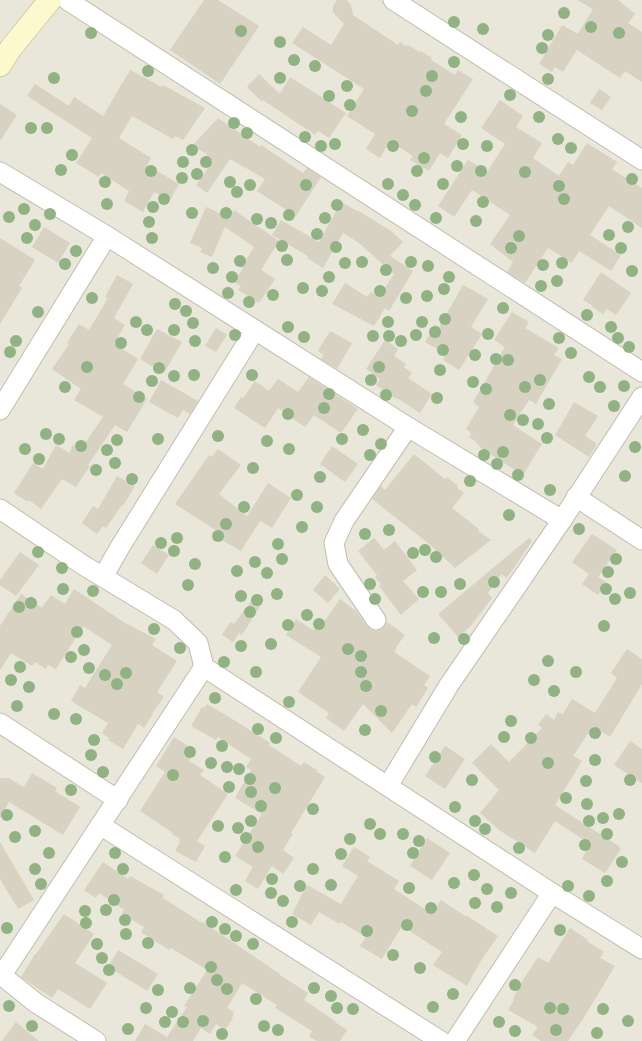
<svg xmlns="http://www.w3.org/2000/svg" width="642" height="1041" font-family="Raleway,sans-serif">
<rect width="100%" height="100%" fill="#f6f4ec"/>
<rect fill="#e9e7da" x="0" y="0" width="642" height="1041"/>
<g fill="#d7d2c1">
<path d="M204 0H218L259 26 220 84 170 50Z"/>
<path d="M337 0H347L351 5 353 15 398 45 400 42 406 46 408 45 420 52 421 51 432 58 431 60 455 75 458 70 473 79 444 124 462 135 448 158 440 153 429 171 410 160 413 156 390 141 380 158 366 149 375 134 347 116 364 89 292 43 303 27 331 45 344 24 333 12V6Z"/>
<path d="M577 0H618L635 14 628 23 642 32V82L625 71 620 78 577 50 563 72 555 67 552 72 539 64 562 25 578 34 593 9Z"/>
<path d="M130 70 162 87 163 85 205 108 183 140 175 136 173 139 132 116 119 138 151 158 147 165 179 184 170 200 154 192 143 212 124 201 129 191 101 173 99 177 76 163 92 138 27 96 35 84 69 106 74 97 103 116Z"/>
<path d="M259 74 280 94 290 77 346 113 329 138 318 131 315 135 263 100 262 102 247 87Z"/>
<path d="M599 89 611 97 602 110 590 103Z"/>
<path d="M500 100 523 116 516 127 542 143 533 158 559 176 568 162 573 165 587 143 617 162 612 169 642 188V228L609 206 590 235 621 255 611 271 579 251 572 263 548 248 525 283 507 272 513 262 490 244 510 215 472 190 454 217 438 206 468 160 487 172 505 144 481 128Z"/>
<path d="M0 104 17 115 0 141Z"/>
<path d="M218 118 260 147 261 145 303 173 307 168 321 177 296 216 257 191 265 179 230 159 207 193 196 185 213 161 206 156 207 154 192 146Z"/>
<path d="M341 202 357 211V210L391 231 403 242 390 256 413 271 389 311 385 308 374 326 332 304 345 283 367 297 371 292 379 297 394 274 359 243 343 233 323 268 307 258 308 256 272 235 281 220 319 242Z"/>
<path d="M206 207 229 217 234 210 279 241 261 270 275 279 259 303 238 290 241 286 234 282 243 268H241L254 247 225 227 212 257 200 252 202 248 190 243Z"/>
<path d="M44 227 70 243 58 263 32 247Z"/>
<path d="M0 238 35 260 19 286 22 288 0 324Z"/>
<path d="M601 272 631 293 616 315 607 309 603 314 592 307 593 306 583 300Z"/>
<path d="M117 275 133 284 114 318 125 325 114 344 138 359 123 384 147 399 127 432 115 425 88 465 90 466 76 487 62 479 41 509 29 500 28 502 14 493 33 463 43 469 56 445 70 453 72 445 81 449 103 417 74 400 81 389 52 369 69 344 67 343 79 324 89 330 108 298 105 297Z"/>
<path d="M463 285 488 299 471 327 482 334 459 370 443 360 446 354 425 342 435 325 439 327Z"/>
<path d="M512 312 529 322 525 328 559 348 554 355 562 359 536 404 529 400 513 425 542 444 523 475 482 449 476 442 469 437 471 433 466 429 479 407 473 402 505 347 494 340Z"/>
<path d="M216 328 227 335 216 352 205 346Z"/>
<path d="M157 329 182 342 164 373 140 359Z"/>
<path d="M330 331 352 343 337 369 321 359 324 355 318 351Z"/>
<path d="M385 340 398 349 394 356 406 364 404 367 412 373 408 378 432 394 420 413 397 398 396 399 376 385 380 379 366 369Z"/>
<path d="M309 377 358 409 341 433 314 415 305 427 278 408 265 428 234 408 241 397 243 398 255 381 269 391 278 379 298 392Z"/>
<path d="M161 380 198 401 190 414 183 410 178 418 149 402Z"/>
<path d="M574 402 598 416 585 436 597 444 589 457 555 435Z"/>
<path d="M332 446 358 464 345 482 320 464Z"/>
<path d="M218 449 241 465 219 494 247 516 268 483 291 498 272 528 260 521 241 551 220 539 223 535 175 504 209 455 212 457Z"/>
<path d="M414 454 445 479 447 477 458 486 457 488 464 493 452 508 479 529 478 531 491 540 455 568 428 543 372 499 381 486 385 490Z"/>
<path d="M117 476 135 486 123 506 122 505 106 528 103 526 97 534 82 523 93 506 98 509Z"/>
<path d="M592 534 617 550 598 577 606 582 598 595 582 584 589 574 572 562Z"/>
<path d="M374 538 384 550 395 541 417 570 403 581 419 599 401 615 379 586 381 584 375 577 377 575 358 551Z"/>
<path d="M529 538 532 541 507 578 501 574 488 593 492 598 470 627 458 637 438 614Z"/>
<path d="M153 545 169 555 157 574 141 563Z"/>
<path d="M20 552 39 565 16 596 0 585V580Z"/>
<path d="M325 575 340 589 328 603 313 590Z"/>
<path d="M74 589 125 623 156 639 152 645 177 661 157 692 164 697 152 714H153L144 728 138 724 123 749 108 740 109 738 102 733 108 723 71 701 80 685 85 688 112 645 83 626 56 669 48 665 46 669 35 662 32 666 11 653 0 670V626L21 594 42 608 51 595 65 604Z"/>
<path d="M255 596 263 602 242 635 239 633 233 642 222 635 230 622 234 624Z"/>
<path d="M340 599 356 611 367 626 371 630 376 631 382 629 386 625 387 622 405 635 396 647 397 648 394 652 430 676 424 685 428 688 416 707 412 704 392 733 363 704 344 731 326 718 329 713 298 692 321 657 286 635 296 619 313 630 322 625Z"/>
<path d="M627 649 642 659V684L610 737 593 726 573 756 582 761 555 805 620 847 619 848 621 849 605 873 582 859 590 844 555 821 535 853 499 830 480 813 499 790 472 763 491 744 509 762 542 728 538 725 546 714 554 720 558 712 563 714 572 699 595 713 617 678 611 673Z"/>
<path d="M207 704 234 720 270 743 269 745 301 766 304 762 317 770 316 771 325 777 291 833 293 834 283 850 294 858 283 874 272 866 258 889 245 881 253 867 235 856 262 814 235 798 251 770 246 767 251 759 218 737 216 740 191 726 202 707 204 708Z"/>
<path d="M174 737 188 746 184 752 191 757 189 761 204 770 200 775 228 794 197 841 205 846 196 862 175 851 180 842 179 841 180 839 172 834 173 833 140 811 165 772 156 766Z"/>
<path d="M630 741 642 749V783L614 765Z"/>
<path d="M445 746 465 759 445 789 425 776Z"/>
<path d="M32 773 57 788 55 791 80 807 63 835 9 802 0 818V778H8L24 787Z"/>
<path d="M427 838 450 853 432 880 410 866Z"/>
<path d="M0 842 34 900 18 909 0 879Z"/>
<path d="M354 847 370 857 367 861 399 881 394 889 432 914 441 900 465 916 466 915 498 936 480 962 467 986 433 965 442 952 402 926 382 959 360 946 366 937 341 922 340 924 319 912 311 925 292 914 307 885 341 904 358 876 342 866Z"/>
<path d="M103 862 128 879 130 876 164 895 163 898 202 923 203 922 280 974V975L308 993 304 1000 335 1021V1022L347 1030 340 1041H317L309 1036 312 1031 275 1008 277 1005 242 983 227 1008 234 1012 233 1014H234L232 1017 233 1018 225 1030 216 1024 210 1034 201 1028 193 1041H135L145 1024 167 1037 187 1007 184 1006 207 970 171 948 169 950 141 932 144 927 122 914 124 910 99 893 96 898 84 890Z"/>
<path d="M64 914 94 934 75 963 107 983 90 1009 58 989 52 998 21 977 35 954H36Z"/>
<path d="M570 928 588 940 587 941 604 952 600 958 615 966 583 1019 568 1041H541L532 1035 538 1027 508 1010 514 1000 513 999 521 983 538 957 548 963Z"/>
<path d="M118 950 158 974 147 991 108 967Z"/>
<path d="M16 1022 39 1041H2Z"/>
</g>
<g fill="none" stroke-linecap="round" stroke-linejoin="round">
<g stroke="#c1bdae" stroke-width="21">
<g id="street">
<path d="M67 0 642 372"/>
<path d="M393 0 642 160"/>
<path d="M0 172 107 236 408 427 562 520"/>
<path d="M0 410 107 236"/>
<path d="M576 497 642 540"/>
<path d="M0 509 83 565 174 620 198 643 204 667 552 893 642 949"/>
<path d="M103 577 120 547 255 330"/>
<path d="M376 620 338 564 334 543 344 521 408 427"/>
<path d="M0 723 118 800"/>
<path d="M388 786 449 685 562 520 642 397"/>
<path d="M100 825 441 1041"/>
<path d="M0 974 36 1003 96 1041"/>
<path d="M2 975 204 667"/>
<path d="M455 1041 552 893"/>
</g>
</g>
<g stroke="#d4cd9d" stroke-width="24">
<path id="secondary" d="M0 65 11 48 50 0"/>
</g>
<use href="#street" stroke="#fff" stroke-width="19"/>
<use href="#secondary" stroke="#fdf9ce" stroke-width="22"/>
</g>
<g fill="#91b283">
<circle cx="564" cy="13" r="6"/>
<circle cx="454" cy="22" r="6"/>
<circle cx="591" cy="27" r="6"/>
<circle cx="483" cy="29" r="6"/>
<circle cx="241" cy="31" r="6"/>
<circle cx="91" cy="33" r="6"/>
<circle cx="619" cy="33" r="6"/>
<circle cx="548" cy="35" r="6"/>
<circle cx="280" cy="42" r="6"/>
<circle cx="542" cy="48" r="6"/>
<circle cx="294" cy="60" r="6"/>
<circle cx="454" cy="62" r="6"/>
<circle cx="315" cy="66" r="6"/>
<circle cx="148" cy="71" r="6"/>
<circle cx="432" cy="76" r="6"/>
<circle cx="54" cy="78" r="6"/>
<circle cx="280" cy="78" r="6"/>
<circle cx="548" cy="79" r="6"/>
<circle cx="347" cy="86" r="6"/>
<circle cx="426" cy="91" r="6"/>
<circle cx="510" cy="95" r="6"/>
<circle cx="329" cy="96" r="6"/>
<circle cx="350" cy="105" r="6"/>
<circle cx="412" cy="111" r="6"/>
<circle cx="461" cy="117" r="6"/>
<circle cx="539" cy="117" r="6"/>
<circle cx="234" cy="123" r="6"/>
<circle cx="31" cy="128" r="6"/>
<circle cx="47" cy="128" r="6"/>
<circle cx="247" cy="133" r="6"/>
<circle cx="305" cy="137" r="6"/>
<circle cx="558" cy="139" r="6"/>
<circle cx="335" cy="144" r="6"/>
<circle cx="463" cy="144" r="6"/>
<circle cx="321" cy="146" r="6"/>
<circle cx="393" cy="146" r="6"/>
<circle cx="487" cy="146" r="6"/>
<circle cx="571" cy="148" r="6"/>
<circle cx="192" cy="150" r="6"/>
<circle cx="72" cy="155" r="6"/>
<circle cx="424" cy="158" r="6"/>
<circle cx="183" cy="162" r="6"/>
<circle cx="206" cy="162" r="6"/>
<circle cx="457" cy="166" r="6"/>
<circle cx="61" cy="170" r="6"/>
<circle cx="151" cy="171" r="6"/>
<circle cx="417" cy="171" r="6"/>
<circle cx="481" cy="171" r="6"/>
<circle cx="525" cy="172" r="6"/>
<circle cx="197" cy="174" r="6"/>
<circle cx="182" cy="178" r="6"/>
<circle cx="632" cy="179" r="6"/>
<circle cx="105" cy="182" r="6"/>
<circle cx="230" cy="182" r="6"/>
<circle cx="388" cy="184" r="6"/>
<circle cx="443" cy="184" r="6"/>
<circle cx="250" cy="185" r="6"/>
<circle cx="306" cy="185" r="6"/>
<circle cx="559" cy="186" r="6"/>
<circle cx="237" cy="192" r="6"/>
<circle cx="403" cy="195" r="6"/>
<circle cx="164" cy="199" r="6"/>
<circle cx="564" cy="199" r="6"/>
<circle cx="483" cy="202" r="6"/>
<circle cx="107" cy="204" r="6"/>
<circle cx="337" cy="205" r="6"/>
<circle cx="415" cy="205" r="6"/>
<circle cx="153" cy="207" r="6"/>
<circle cx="24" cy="209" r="6"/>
<circle cx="192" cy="213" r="6"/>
<circle cx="226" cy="213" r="6"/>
<circle cx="50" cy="214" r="6"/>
<circle cx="289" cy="215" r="6"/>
<circle cx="9" cy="217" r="6"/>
<circle cx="325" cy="218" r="6"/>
<circle cx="436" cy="218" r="6"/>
<circle cx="257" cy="219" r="6"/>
<circle cx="476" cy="221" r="6"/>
<circle cx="149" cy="222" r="6"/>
<circle cx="271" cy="223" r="6"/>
<circle cx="35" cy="225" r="6"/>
<circle cx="628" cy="227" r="6"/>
<circle cx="317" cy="234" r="6"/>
<circle cx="609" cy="235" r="6"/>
<circle cx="519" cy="236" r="6"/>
<circle cx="27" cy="238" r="6"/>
<circle cx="152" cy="238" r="6"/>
<circle cx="282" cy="246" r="6"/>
<circle cx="336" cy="247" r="6"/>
<circle cx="511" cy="248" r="6"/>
<circle cx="621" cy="248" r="6"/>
<circle cx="76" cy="251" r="6"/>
<circle cx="287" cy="260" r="6"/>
<circle cx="240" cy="261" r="6"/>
<circle cx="362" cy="262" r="6"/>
<circle cx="411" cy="262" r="6"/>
<circle cx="345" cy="263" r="6"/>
<circle cx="562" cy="263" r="6"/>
<circle cx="65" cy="264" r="6"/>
<circle cx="543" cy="265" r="6"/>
<circle cx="428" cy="266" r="6"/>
<circle cx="213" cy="268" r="6"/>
<circle cx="386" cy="270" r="6"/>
<circle cx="632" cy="271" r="6"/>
<circle cx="232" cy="277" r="6"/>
<circle cx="329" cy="277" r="6"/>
<circle cx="449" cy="277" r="6"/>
<circle cx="557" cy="281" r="6"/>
<circle cx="541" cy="286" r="6"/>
<circle cx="303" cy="288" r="6"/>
<circle cx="444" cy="289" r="6"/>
<circle cx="322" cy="291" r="6"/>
<circle cx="380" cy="291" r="6"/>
<circle cx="228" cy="293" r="6"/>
<circle cx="273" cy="295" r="6"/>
<circle cx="427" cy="296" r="6"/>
<circle cx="92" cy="298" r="6"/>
<circle cx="406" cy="298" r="6"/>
<circle cx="249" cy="302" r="6"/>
<circle cx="175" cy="304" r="6"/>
<circle cx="503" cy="308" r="6"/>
<circle cx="186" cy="311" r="6"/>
<circle cx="38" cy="312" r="6"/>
<circle cx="587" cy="315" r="6"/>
<circle cx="445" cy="319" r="6"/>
<circle cx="136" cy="322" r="6"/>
<circle cx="388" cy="322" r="6"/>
<circle cx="422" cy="322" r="6"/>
<circle cx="193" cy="323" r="6"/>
<circle cx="288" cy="327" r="6"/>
<circle cx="611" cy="327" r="6"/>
<circle cx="147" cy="330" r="6"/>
<circle cx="174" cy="330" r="6"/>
<circle cx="435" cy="332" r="6"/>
<circle cx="488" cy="334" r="6"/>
<circle cx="235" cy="335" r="6"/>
<circle cx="416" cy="335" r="6"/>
<circle cx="373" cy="336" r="6"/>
<circle cx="389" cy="336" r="6"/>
<circle cx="304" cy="337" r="6"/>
<circle cx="559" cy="338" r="6"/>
<circle cx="618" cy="338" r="6"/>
<circle cx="16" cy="341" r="6"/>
<circle cx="195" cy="341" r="6"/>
<circle cx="401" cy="341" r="6"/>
<circle cx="121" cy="343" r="6"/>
<circle cx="629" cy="347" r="6"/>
<circle cx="443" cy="350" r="6"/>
<circle cx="10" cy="352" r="6"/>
<circle cx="571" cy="353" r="6"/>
<circle cx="475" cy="355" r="6"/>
<circle cx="496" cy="359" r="6"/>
<circle cx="508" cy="360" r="6"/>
<circle cx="87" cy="367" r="6"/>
<circle cx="379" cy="367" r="6"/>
<circle cx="159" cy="368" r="6"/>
<circle cx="440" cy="370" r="6"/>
<circle cx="194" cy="375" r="6"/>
<circle cx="252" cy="375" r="6"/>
<circle cx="174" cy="376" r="6"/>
<circle cx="589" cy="377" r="6"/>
<circle cx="371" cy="380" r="6"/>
<circle cx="540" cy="380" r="6"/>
<circle cx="152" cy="381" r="6"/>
<circle cx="473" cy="382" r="6"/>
<circle cx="624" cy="386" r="6"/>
<circle cx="65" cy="387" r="6"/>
<circle cx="525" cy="387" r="6"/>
<circle cx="600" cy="387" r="6"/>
<circle cx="486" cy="389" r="6"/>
<circle cx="329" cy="394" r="6"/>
<circle cx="386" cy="395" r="6"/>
<circle cx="139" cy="397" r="6"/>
<circle cx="437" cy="398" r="6"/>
<circle cx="549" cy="404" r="6"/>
<circle cx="614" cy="406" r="6"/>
<circle cx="324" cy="408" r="6"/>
<circle cx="288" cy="414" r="6"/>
<circle cx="510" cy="415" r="6"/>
<circle cx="523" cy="420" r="6"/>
<circle cx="538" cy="424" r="6"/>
<circle cx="363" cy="430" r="6"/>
<circle cx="46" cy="434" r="6"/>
<circle cx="218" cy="436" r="6"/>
<circle cx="547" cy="438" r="6"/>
<circle cx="59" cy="439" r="6"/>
<circle cx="158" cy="439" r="6"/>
<circle cx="342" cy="439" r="6"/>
<circle cx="117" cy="440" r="6"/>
<circle cx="267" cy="441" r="6"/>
<circle cx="381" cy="444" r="6"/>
<circle cx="81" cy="446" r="6"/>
<circle cx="635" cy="447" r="6"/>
<circle cx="25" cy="449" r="6"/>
<circle cx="289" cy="449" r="6"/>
<circle cx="107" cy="450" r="6"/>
<circle cx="503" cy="452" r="6"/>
<circle cx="370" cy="455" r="6"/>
<circle cx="484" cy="455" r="6"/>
<circle cx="39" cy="459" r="6"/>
<circle cx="115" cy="463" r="6"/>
<circle cx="497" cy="464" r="6"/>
<circle cx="253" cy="468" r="6"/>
<circle cx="96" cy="470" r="6"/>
<circle cx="518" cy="475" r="6"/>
<circle cx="625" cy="476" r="6"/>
<circle cx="320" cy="477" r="6"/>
<circle cx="132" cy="479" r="6"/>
<circle cx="470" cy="481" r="6"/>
<circle cx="550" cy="490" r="6"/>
<circle cx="297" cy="495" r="6"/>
<circle cx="244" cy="507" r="6"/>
<circle cx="317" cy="507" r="6"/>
<circle cx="509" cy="515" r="6"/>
<circle cx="226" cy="524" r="6"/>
<circle cx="302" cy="527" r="6"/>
<circle cx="579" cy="529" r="6"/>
<circle cx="389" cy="530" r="6"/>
<circle cx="365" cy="534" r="6"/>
<circle cx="218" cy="536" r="6"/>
<circle cx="177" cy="538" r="6"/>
<circle cx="161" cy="543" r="6"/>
<circle cx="278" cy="544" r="6"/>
<circle cx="425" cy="550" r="6"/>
<circle cx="174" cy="551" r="6"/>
<circle cx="38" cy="552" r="6"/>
<circle cx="413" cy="553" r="6"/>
<circle cx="436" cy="557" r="6"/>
<circle cx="282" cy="559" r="6"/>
<circle cx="616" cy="559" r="6"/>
<circle cx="255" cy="562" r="6"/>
<circle cx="195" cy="564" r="6"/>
<circle cx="62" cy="568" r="6"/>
<circle cx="237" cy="571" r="6"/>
<circle cx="608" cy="572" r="6"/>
<circle cx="267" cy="573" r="6"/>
<circle cx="494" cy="582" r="6"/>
<circle cx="370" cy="584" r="6"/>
<circle cx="460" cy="584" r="6"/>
<circle cx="188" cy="585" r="6"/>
<circle cx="63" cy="589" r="6"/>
<circle cx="606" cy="589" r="6"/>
<circle cx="93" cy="591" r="6"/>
<circle cx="423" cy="592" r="6"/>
<circle cx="441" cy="592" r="6"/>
<circle cx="630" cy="593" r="6"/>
<circle cx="277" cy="594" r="6"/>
<circle cx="241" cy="596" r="6"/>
<circle cx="375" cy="599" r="6"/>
<circle cx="615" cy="599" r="6"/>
<circle cx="257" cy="600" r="6"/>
<circle cx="31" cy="603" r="6"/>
<circle cx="19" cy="607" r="6"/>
<circle cx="250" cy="612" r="6"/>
<circle cx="307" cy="615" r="6"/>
<circle cx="319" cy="624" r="6"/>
<circle cx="288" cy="625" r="6"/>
<circle cx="604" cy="626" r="6"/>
<circle cx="154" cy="629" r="6"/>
<circle cx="77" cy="632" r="6"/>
<circle cx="434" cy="638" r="6"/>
<circle cx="464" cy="639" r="6"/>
<circle cx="271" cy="644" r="6"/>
<circle cx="241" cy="646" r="6"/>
<circle cx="180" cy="648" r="6"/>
<circle cx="348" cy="649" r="6"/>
<circle cx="84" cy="650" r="6"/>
<circle cx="361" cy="656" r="6"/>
<circle cx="71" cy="657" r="6"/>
<circle cx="548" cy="661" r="6"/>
<circle cx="224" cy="662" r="6"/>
<circle cx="20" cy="667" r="6"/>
<circle cx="89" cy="668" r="6"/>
<circle cx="256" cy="672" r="6"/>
<circle cx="361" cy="672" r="6"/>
<circle cx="576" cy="672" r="6"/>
<circle cx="126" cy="673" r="6"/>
<circle cx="105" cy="675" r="6"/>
<circle cx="11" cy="680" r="6"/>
<circle cx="534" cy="680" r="6"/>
<circle cx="117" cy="684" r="6"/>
<circle cx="366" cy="686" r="6"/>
<circle cx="29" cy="687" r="6"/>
<circle cx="554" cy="691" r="6"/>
<circle cx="215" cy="698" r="6"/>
<circle cx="289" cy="702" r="6"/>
<circle cx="17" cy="706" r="6"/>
<circle cx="381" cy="711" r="6"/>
<circle cx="54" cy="714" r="6"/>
<circle cx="76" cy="719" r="6"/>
<circle cx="511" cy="721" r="6"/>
<circle cx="258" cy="729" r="6"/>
<circle cx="365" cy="730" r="6"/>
<circle cx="595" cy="733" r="6"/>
<circle cx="504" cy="737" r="6"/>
<circle cx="276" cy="738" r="6"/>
<circle cx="531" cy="738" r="6"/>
<circle cx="94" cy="740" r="6"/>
<circle cx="222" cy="746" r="6"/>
<circle cx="190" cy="752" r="6"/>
<circle cx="91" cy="755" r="6"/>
<circle cx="435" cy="757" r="6"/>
<circle cx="595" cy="760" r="6"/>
<circle cx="211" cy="763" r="6"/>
<circle cx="548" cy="763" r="6"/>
<circle cx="227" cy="767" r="6"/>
<circle cx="239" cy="769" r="6"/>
<circle cx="103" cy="772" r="6"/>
<circle cx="173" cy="775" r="6"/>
<circle cx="250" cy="779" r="6"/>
<circle cx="472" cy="780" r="6"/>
<circle cx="630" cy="780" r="6"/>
<circle cx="586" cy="781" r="6"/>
<circle cx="229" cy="787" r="6"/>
<circle cx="275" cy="788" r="6"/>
<circle cx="71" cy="790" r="6"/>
<circle cx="251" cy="792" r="6"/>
<circle cx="566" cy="798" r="6"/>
<circle cx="587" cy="804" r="6"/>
<circle cx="261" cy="806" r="6"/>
<circle cx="455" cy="807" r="6"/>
<circle cx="313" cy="809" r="6"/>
<circle cx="619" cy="814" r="6"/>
<circle cx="7" cy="815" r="6"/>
<circle cx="603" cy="818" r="6"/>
<circle cx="251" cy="821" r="6"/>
<circle cx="475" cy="821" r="6"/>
<circle cx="589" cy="821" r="6"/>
<circle cx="370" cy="824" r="6"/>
<circle cx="218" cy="826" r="6"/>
<circle cx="238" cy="828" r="6"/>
<circle cx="485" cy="829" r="6"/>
<circle cx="35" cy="831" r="6"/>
<circle cx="380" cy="834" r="6"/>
<circle cx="403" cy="834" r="6"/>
<circle cx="607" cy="834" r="6"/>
<circle cx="15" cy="837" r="6"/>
<circle cx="246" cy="838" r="6"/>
<circle cx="350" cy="839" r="6"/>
<circle cx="419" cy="841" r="6"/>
<circle cx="585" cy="845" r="6"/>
<circle cx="258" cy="847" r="6"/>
<circle cx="519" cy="848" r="6"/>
<circle cx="49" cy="853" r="6"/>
<circle cx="115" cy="853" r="6"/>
<circle cx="413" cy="853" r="6"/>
<circle cx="341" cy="854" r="6"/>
<circle cx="225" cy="857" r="6"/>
<circle cx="622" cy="862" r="6"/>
<circle cx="35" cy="869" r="6"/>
<circle cx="123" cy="869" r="6"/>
<circle cx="313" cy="869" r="6"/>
<circle cx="474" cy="875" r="6"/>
<circle cx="272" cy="879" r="6"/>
<circle cx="607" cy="881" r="6"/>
<circle cx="454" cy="883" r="6"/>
<circle cx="41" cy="884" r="6"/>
<circle cx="331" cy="885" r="6"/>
<circle cx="300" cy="886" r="6"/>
<circle cx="568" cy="886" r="6"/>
<circle cx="409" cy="888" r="6"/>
<circle cx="487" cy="889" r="6"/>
<circle cx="236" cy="890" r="6"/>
<circle cx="271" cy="893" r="6"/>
<circle cx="511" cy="893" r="6"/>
<circle cx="589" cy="896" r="6"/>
<circle cx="114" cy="900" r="6"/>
<circle cx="283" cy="901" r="6"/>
<circle cx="475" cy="903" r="6"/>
<circle cx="497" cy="907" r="6"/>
<circle cx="431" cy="908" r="6"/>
<circle cx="106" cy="910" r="6"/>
<circle cx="85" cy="911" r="6"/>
<circle cx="125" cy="920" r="6"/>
<circle cx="212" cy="922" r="6"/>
<circle cx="292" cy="922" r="6"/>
<circle cx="86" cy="923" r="6"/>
<circle cx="407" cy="925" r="6"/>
<circle cx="7" cy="928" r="6"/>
<circle cx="225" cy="929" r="6"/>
<circle cx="560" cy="930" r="6"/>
<circle cx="367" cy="931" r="6"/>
<circle cx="126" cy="934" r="6"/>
<circle cx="236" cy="936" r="6"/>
<circle cx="148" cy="943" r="6"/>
<circle cx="97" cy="944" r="6"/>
<circle cx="253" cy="944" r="6"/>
<circle cx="393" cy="955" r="6"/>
<circle cx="102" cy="958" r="6"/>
<circle cx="211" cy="967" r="6"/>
<circle cx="420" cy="968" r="6"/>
<circle cx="109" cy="970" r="6"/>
<circle cx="217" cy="980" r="6"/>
<circle cx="515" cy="985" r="6"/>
<circle cx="190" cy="988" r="6"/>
<circle cx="314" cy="988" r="6"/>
<circle cx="227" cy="989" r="6"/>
<circle cx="158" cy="990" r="6"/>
<circle cx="453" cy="994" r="6"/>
<circle cx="331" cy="996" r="6"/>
<circle cx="256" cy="999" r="6"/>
<circle cx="9" cy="1006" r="6"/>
<circle cx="433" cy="1007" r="6"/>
<circle cx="146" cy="1008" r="6"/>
<circle cx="337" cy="1008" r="6"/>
<circle cx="550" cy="1008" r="6"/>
<circle cx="353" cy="1009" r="6"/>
<circle cx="563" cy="1009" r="6"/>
<circle cx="603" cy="1009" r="6"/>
<circle cx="172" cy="1012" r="6"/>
<circle cx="203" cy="1021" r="6"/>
<circle cx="628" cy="1021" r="6"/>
<circle cx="165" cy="1022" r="6"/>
<circle cx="183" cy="1022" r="6"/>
<circle cx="499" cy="1022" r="6"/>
<circle cx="32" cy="1026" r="6"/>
<circle cx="264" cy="1026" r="6"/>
<circle cx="128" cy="1029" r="6"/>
<circle cx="278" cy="1030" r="6"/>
<circle cx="556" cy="1030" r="6"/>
<circle cx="515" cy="1031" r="6"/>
<circle cx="597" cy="1033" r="6"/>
<circle cx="222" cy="1034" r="6"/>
</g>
</svg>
